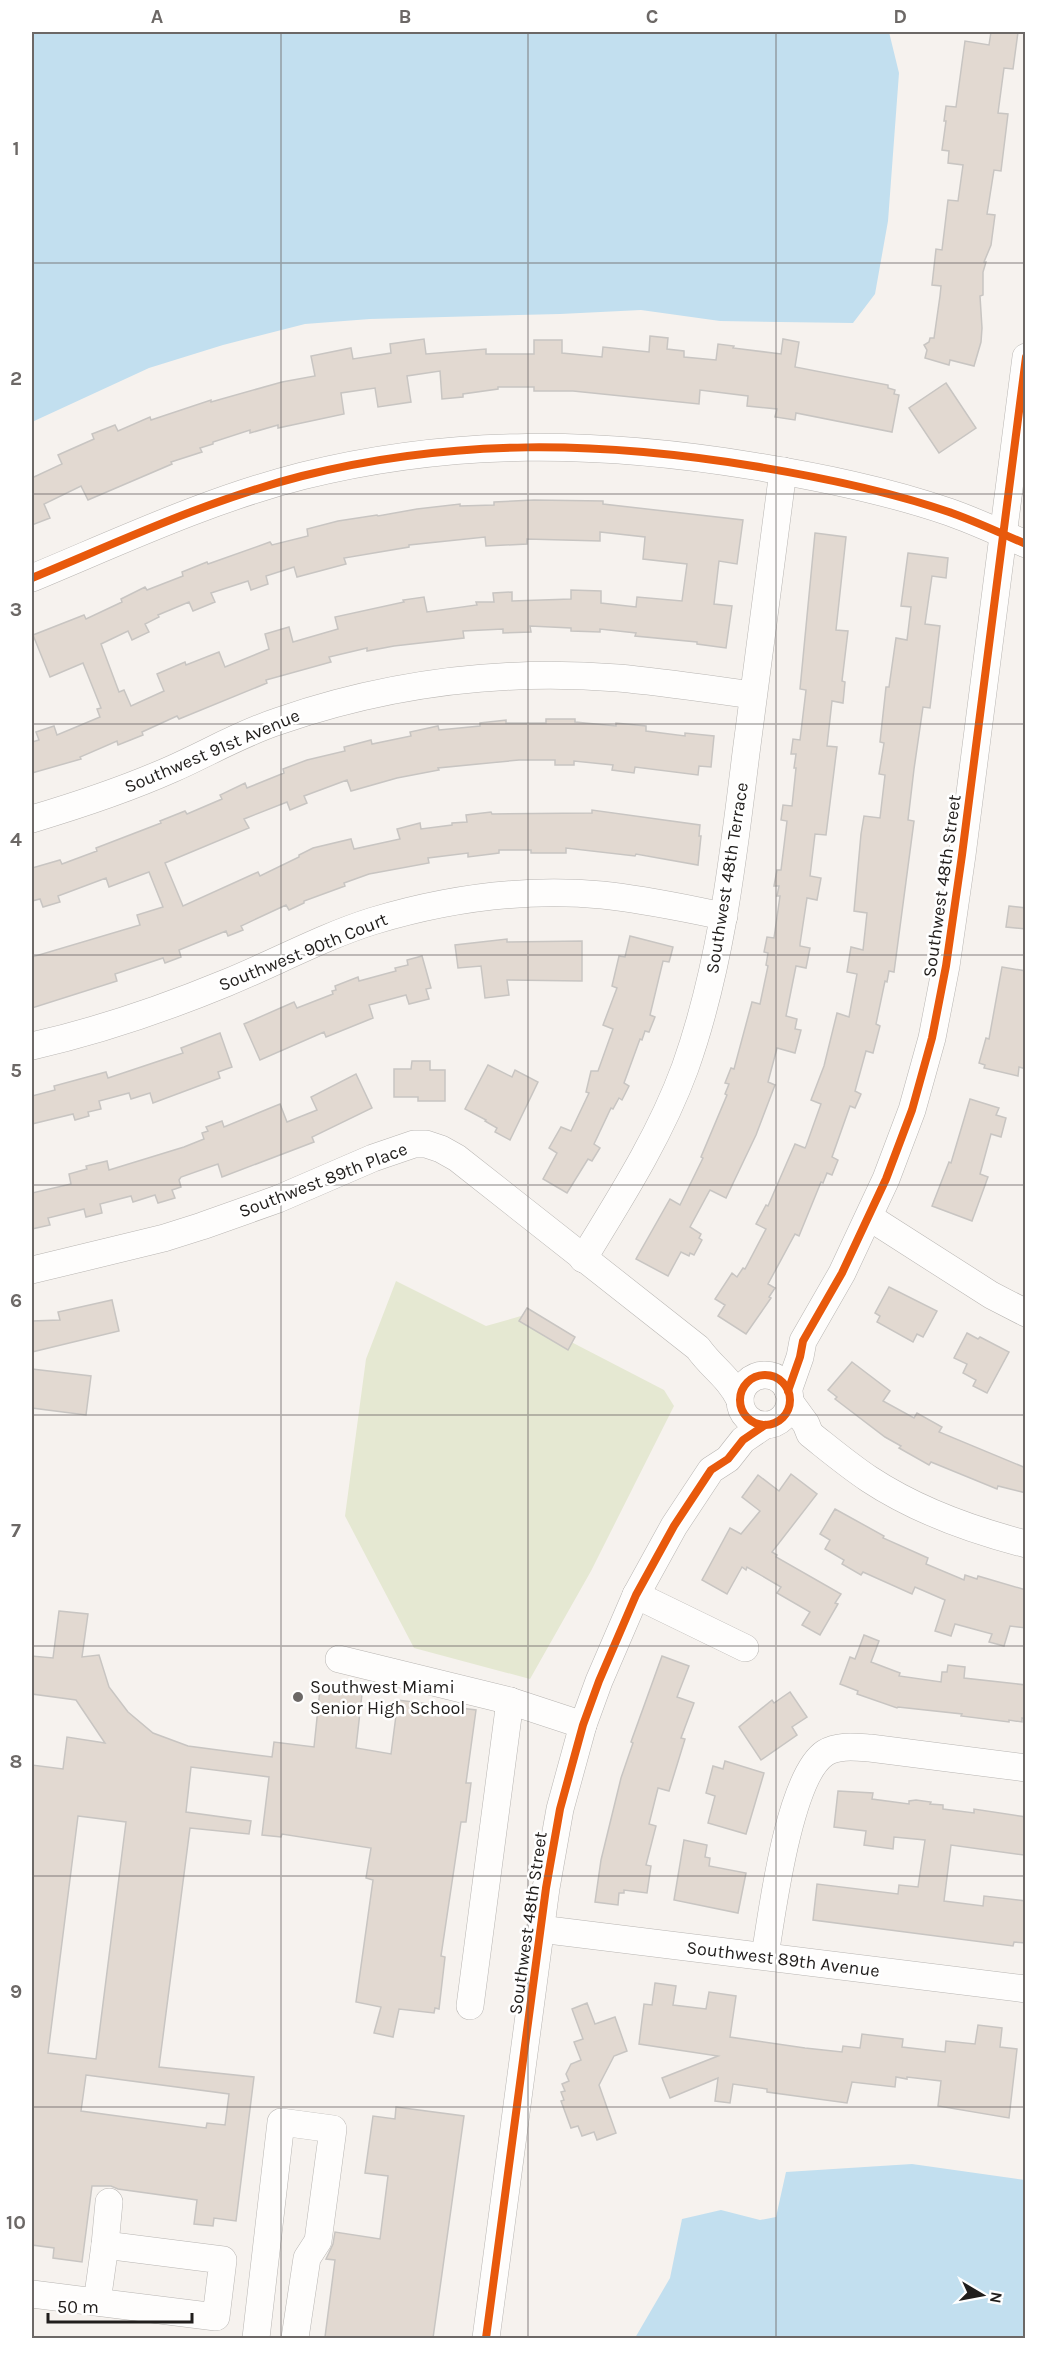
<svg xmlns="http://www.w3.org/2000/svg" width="1057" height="2370" font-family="Karla,sans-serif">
<rect width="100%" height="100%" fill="#f6f2ee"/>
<path fill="#e5e8d2" d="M396 1281 486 1326 521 1316 664 1390 674 1406 591 1571 530 1679 414 1648 345 1516 366 1359Z"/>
<g fill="#c2dfef">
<path d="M32 32H889L899 73 888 221 875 294 853 323 720 321 641 310 560 314 370 319 305 324 223 345 149 368 32 422Z"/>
<path d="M912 2164 1025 2180V2338H635L670 2278 682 2219 721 2210 760 2220 776 2217 786 2172Z"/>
</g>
<g fill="#e2d9d1" stroke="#c8c5c2" stroke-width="1.5" fill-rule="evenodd">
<path d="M991 32H1018L1013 69 1004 68 998 113 1008 114 1001 171 994 170 987 214 995 215 991 245 984 262H986L983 272V295L980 296 982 328 981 342 974 366 950 360 949 365 925 358 927 350 924 345 929 342 930 338H934L940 296 941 286 932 285 936 249 942 250 948 200 958 201 963 165 948 163 949 151 942 150 946 121H944L946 106 956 107 965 41 989 45Z"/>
<path d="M650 336 668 338 667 349 684 351V357L716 360 718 344 734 346 733 348 781 354 783 339 799 342 795 367 888 385V388L895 390 894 394 899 395 892 432 796 413 795 420 775 417 777 409 747 406 748 396 700 390 699 404 573 391H534V387H498V389L463 394V397L442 399 440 371 407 376 411 402 378 407 375 388 341 393 344 414 278 428V425L250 433V430L213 442V444L200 448 202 452 171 462 172 464 88 500 81 486 44 504 50 518 32 525V474L34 477 62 464 58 455 94 439 92 434 115 425 118 431 150 417 151 420 211 400V402L282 382 315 376 311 356 351 348 353 359 391 353 390 344 424 339 426 354 486 349V354H534V340H562V353L602 357 603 347 649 352Z"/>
<path d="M946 383 976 428 939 453 909 408Z"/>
<path d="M534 500 603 501V504L743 520 737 564 719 561 714 604 732 606 726 648 697 644V642L635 636 636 633 600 629V632L571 631V628L530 626 531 632 503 633V629L463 631 464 638 394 646 367 651V648L329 657 331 662 266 680 267 683 179 719 177 716 142 732 143 735 118 745 117 741 80 757 81 759 32 773V742L39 740 36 732 54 726 57 735 100 717 97 709 101 708 83 663 50 677 33 635 84 615 86 619 122 602 121 599 145 587 147 590 183 576 182 572 207 562 208 564 270 542 272 545 308 536 307 529 338 521 377 515 378 516 417 509 460 504V506L494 505V502ZM600 532 645 537 643 559 687 564 682 601 637 597 636 607 601 603V591L571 590V599L512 601V592L493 593 494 602H476L477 605 427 612 424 597 403 600 404 602 335 617 338 629 293 642 289 627 265 634 269 649 225 667 219 652 186 665 185 662 157 674 164 691 131 706 124 690 119 692 101 644 128 631 132 640 149 632 145 624 159 617 158 615 189 602 193 611 215 602 211 593 248 581 251 590 268 584 266 576 294 567 297 577 346 564 344 558 409 547V545L485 537 486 546 527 544V539L600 541Z"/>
<path d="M815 533 846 537 836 630 848 631 842 681 845 682 843 703 832 701 827 746 837 747 826 835 815 834 810 876 821 878 817 900 807 898 800 944V946L810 948 806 968 796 966 786 1016 797 1019 795 1029 801 1030 795 1053 777 1048 768 1082 775 1085 756 1135 726 1198 710 1190 690 1227 701 1234 699 1238 702 1240 694 1255 690 1253 689 1256 681 1252 668 1276 636 1259 670 1199 680 1205 703 1158 701 1157 727 1095 725 1094 729 1084 725 1083 731 1068 734 1069 752 1002 760 1004 768 966 766 965 768 953 764 952 767 937 774 938 780 896H777L779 886H774L777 870H781L787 821 781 820 783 805 792 806 796 768H794L796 754H791L793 739 800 740 806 690 800 689Z"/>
<path d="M908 553 948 558 946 578 932 576 925 624 940 626 930 708 923 707 914 769 908 820 914 821 894 972 889 971 887 982 885 981 876 1024 880 1026 873 1053 866 1051 855 1091 861 1094 855 1108 850 1106 832 1157 838 1160 832 1175 827 1173 823 1183 821 1182 799 1236 795 1234 768 1284 775 1288 769 1297 771 1298 746 1334 718 1316 725 1305 715 1299 732 1273 737 1277 743 1268 745 1269 766 1229 756 1224 766 1205 768 1206 795 1144 805 1148 806 1146 821 1104 811 1100 824 1066 837 1013 849 1017 857 974 847 972 851 947 863 950 867 913 854 911 861 834 864 816 880 818 885 775 879 774 884 743 880 742 886 687H889L896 638 907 640 911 607 901 606Z"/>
<path d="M546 719H575V722L616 726V723L646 726V731L685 736V733L714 736 711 767 699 766 698 775 635 767 634 773 612 770 613 765 574 761V765H555V760H519L438 768 439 770 397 778 351 791 347 780 304 796 307 803 290 810 287 802 244 819 249 828 165 863 183 906 258 872 260 876 299 857V855L313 848 351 839 354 849 400 839 397 829 420 823 421 829 452 825V823L467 822 466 815 491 812 492 814 592 813V810L700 825 699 836H701L698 865 636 854 635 856 566 848V853H531V850H499V853L468 857V853L428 858 429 863 369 874 344 883 345 886 304 901V903L289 910 286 905 241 926 243 930 228 936 226 931 179 950 181 957 165 963 163 958 115 974 117 981 32 1008V957L140 925 137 915 163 907 149 872 109 887 106 878 58 896 60 902 43 907 40 899 32 901V868L60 860 62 864 97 851 96 848 161 823 160 821 185 811 187 814 222 799 220 795 245 783 247 788 284 773 283 769 307 760 345 751 344 747 371 740 372 744 411 736 410 732 438 726 439 730 480 726V723L506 720V723H546Z"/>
<path d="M1009 906 1026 908V929L1006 927Z"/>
<path d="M630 936 673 947 671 955 669 962 663 961 650 1015 655 1017 649 1032 645 1031 642 1040 640 1039 624 1083 629 1086 622 1100 619 1098 613 1109 611 1108 594 1144 600 1148 592 1161 588 1159 567 1193 543 1179 557 1153 549 1148 561 1127 571 1131 589 1093 586 1092 591 1071H598L613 1029 603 1025 617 988 612 986 619 956 625 957Z"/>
<path d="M507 939V942L582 941V981L507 980 509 995 485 998 481 966 458 968 455 945Z"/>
<path d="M422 956 431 988 426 989 429 999 409 1004 406 995 369 1005 373 1018 326 1037 324 1032 260 1060 244 1024 294 1002 297 1008 333 994 332 991 336 990 335 986 358 977 359 981 396 971 395 968 408 965 407 960Z"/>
<path d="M1002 967 1026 971V1069L1019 1067 1018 1076 984 1068 985 1065 979 1063 986 1038 989 1039Z"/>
<path d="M220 1033 232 1067 218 1072 220 1078 153 1103 150 1093 131 1099 129 1093 99 1101 101 1109 88 1112 89 1116 75 1120 73 1114 32 1124V1096L55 1090 54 1086 106 1072 108 1078 183 1053 181 1048Z"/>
<path d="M412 1061H430V1070H445V1101H418V1097H394V1069H411Z"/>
<path d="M488 1065 512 1077 515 1070 538 1082 510 1140 495 1132 497 1128 485 1121 486 1120 465 1109Z"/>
<path d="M356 1074 372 1108 312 1137 314 1142 222 1177 218 1164 181 1177 179 1180 181 1187 172 1190 175 1198 158 1203 155 1195 133 1202 131 1196 100 1204 102 1213 86 1217 84 1209 48 1218 50 1225 32 1229V1193L71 1184 69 1174 87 1169 86 1166 107 1161 109 1170 184 1147 204 1139 202 1133 208 1131 206 1127 222 1121 224 1127 280 1104 287 1122 317 1110 311 1097Z"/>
<path d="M970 1099 999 1108 996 1115 1006 1118 1001 1137 991 1134 980 1174 988 1177 972 1221 932 1206 949 1162 951 1163Z"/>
<path d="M889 1287 937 1311 923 1337 917 1334 913 1342 877 1322 880 1316 875 1313Z"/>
<path d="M112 1300 119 1331 32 1352V1321L60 1320 58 1312Z"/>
<path d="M527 1308 575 1337 568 1350 519 1321Z"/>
<path d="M967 1333 978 1339 980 1337 1009 1352 987 1393 973 1386 976 1380 963 1373 967 1364 954 1358Z"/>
<path d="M852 1362 890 1391 883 1401 914 1418 917 1413 942 1427 939 1432 1026 1468V1493L998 1486 997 1489 931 1462 929 1465 899 1448 901 1446 885 1437 835 1399 837 1397 828 1390Z"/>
<path d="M32 1369 91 1376 86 1415 32 1408Z"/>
<path d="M791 1474 817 1494 772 1552 777 1555 776 1557 841 1594 835 1603 838 1604 820 1635 802 1625 810 1612 777 1593 781 1587 747 1567 746 1570 742 1567 727 1594 702 1580 730 1528 741 1534 760 1511 742 1497 758 1475 779 1491Z"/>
<path d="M835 1509 884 1536 883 1538 928 1558 926 1564 964 1580 965 1575 977 1579 978 1576 1026 1590V1628L1010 1626 1004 1646 989 1642 992 1634 955 1624 951 1636 935 1631 945 1600 915 1587 912 1594 863 1572 861 1575 842 1564 844 1560 825 1549 830 1540 820 1534Z"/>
<path d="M59 1611 88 1614 82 1657 99 1655 109 1687 128 1712 153 1733 188 1746 272 1757 274 1742 314 1747 320 1689 362 1694 356 1748 391 1754 398 1700 476 1710 466 1783H471L466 1822H461L441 1956 445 1957 439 2009 435 2008 434 2013 399 2009 393 2037 374 2033 381 2007 356 2002 373 1880 366 1878 371 1848 282 1834 281 1837 262 1835 269 1777 191 1767 186 1812 251 1821 249 1834 190 1828 159 2067 254 2077 236 2221 214 2218 213 2226 194 2224 197 2200 118 2189 111 2186H92L82 2262 53 2258 54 2248 32 2245V1765L63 1769 67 1737 105 1743 76 1700 32 1694V1656L53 1658ZM78 1816 126 1822 96 2059 48 2053ZM86 2075 229 2094 225 2125 207 2123 206 2128 81 2111Z"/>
<path d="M864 1635 879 1641 871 1662 900 1673 899 1676 941 1682 942 1672H947L948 1665 965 1667 964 1678 1026 1685V1719L1022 1718V1722L1009 1720V1722L961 1716 962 1714 898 1707 897 1708 857 1694 858 1691 840 1684 850 1657 855 1659Z"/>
<path d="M662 1656 689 1666 677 1697 694 1703 681 1738 685 1739 669 1791 658 1788 649 1824 656 1826 646 1865 651 1866 647 1893 624 1890V1893H619L618 1905 595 1902 601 1860 621 1778 633 1743 631 1742Z"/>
<path d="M790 1692 807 1717 792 1727 797 1735 761 1760 739 1727 772 1700 774 1703Z"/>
<path d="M725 1761 764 1773 746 1834 708 1823 715 1796 706 1793 713 1766 723 1769Z"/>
<path d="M838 1791 873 1793 872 1799 909 1804V1801L916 1800 931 1802 930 1804 943 1805V1809L974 1813V1809L1026 1817 1024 1855 951 1845 944 1901 983 1906 984 1896 1026 1901V1943L1014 1942 1013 1946 813 1920 817 1884 898 1894 899 1885 918 1887 925 1840 894 1837 893 1849 864 1845 866 1831 834 1827Z"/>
<path d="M684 1840 707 1845 705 1857 710 1858 709 1866 746 1873 738 1913 674 1900Z"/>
<path d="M655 1983 676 1986 673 2005 706 2009 709 1992 736 1996 730 2037 805 2048 842 2052 843 2046 860 2048 862 2034 903 2039 902 2047 945 2052 946 2041 975 2044 978 2025 1002 2028 1000 2047 1017 2049 1009 2118 938 2106 941 2081 907 2077V2079L896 2077 895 2087 852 2082 847 2103 767 2092V2089L733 2084 730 2103 715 2101 718 2078 670 2098 662 2078 718 2056 639 2044 644 2004 652 2005Z"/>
<path d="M587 2003 595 2024 615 2017 627 2051 614 2056 599 2085 616 2133 597 2140 594 2132 582 2136 578 2126 571 2128 561 2101 564 2100 561 2092 565 2091 562 2084 569 2081 566 2074 571 2064 581 2060 574 2042 583 2039 572 2009Z"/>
<path d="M396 2107 464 2116 433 2338 325 2337 335 2260 326 2259 333 2244 335 2232 380 2239 388 2176 365 2173 373 2116 395 2119Z"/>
</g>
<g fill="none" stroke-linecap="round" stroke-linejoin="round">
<g stroke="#b8b5b2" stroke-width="28">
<g id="minor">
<path d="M32 578C121 541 208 500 302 476 454 438 600 441 753 466 820 477 885 490 949 512 975 521 1000 533 1026 544"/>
<path d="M32 819C79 805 127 789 172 769 208 753 242 733 279 721 389 683 503 669 618 678 663 682 708 689 753 695"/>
<path d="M32 1046C98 1031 163 1009 226 983 275 963 322 937 373 921 446 899 526 888 602 895 643 899 683 908 724 916"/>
<path d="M869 1217 991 1295 1026 1313"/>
<path d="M583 1259C621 1197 660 1136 685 1068 721 967 733 859 746 753 758 659 770 565 783 471"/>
<path d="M32 1270 164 1238 202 1226 278 1199 373 1158 414 1144H426L441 1149 457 1158 698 1348C712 1368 728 1376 740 1400"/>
<circle cx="765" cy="1400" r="25"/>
<path d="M788 1391 800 1357 803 1341 842 1273 886 1179 912 1110 932 1038 946 966 962 855 1026 357"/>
<path d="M790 1402 806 1424 810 1434C829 1449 848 1465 869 1479 916 1510 971 1530 1026 1544"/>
<path d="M636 1595 745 1648"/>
<path d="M339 1659 510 1701 583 1725"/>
<path d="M540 1929 1026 1989"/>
<path d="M765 1956C772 1912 789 1777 825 1753 838 1745 855 1747 870 1748L1026 1768"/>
<path d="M470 2006 510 1701"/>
<path d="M105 2245 109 2202"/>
<path d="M32 2294 216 2317 223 2260 105 2245 97 2302"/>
<path d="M256 2338 281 2122 333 2129 318 2241 307 2258 295 2338"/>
<path d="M486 2338 546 1888 560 1809 583 1725 599 1681 636 1595 674 1526 711 1470 728 1459 743 1440 765 1425"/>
</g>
</g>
<use href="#minor" stroke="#fefdfc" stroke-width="27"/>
<g stroke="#fff" stroke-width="11">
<g id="cycleway">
<path d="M32 578C121 541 208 500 302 476 454 438 600 441 753 466 820 477 885 490 949 512 975 521 1000 533 1026 544"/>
<circle cx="765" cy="1400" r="25"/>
<path d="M788 1391 800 1357 803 1341 842 1273 886 1179 912 1110 932 1038 946 966 962 855 1026 357"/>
<path d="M486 2338 546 1888 560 1809 583 1725 599 1681 636 1595 674 1526 711 1470 728 1459 743 1440 765 1425"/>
</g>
</g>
<use href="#cycleway" stroke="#e8590c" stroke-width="8"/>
</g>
<path fill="none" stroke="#6c6866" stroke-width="1.5" stroke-opacity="0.55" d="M281 32V2338M528 32V2338M776 32V2338M32 263H1026M32 494H1026M32 724H1026M32 955H1026M32 1185H1026M32 1415H1026M32 1646H1026M32 1876H1026M32 2107H1026"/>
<circle fill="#6c6866" stroke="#fff" stroke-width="2" cx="298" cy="1697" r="6"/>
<g text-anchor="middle" stroke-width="5" stroke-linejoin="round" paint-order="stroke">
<g font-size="18" fill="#211e1c" stroke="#fff">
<text transform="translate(212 751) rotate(-23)" y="6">Southwest 91st Avenue</text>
<text transform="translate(727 878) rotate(-81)" y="6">Southwest 48th Terrace</text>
<text transform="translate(942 886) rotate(-82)" y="6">Southwest 48th Street</text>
<text transform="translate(303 952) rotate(-22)" y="6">Southwest 90th Court</text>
<text transform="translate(323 1180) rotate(-21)" y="6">Southwest 89th Place</text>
<text transform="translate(528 1923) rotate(-82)" y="6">Southwest 48th Street</text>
<text transform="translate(783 1959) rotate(7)" y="6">Southwest 89th Avenue</text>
</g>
<g font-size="18" fill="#211e1c" stroke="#fff" text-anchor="start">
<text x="310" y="1693">Southwest Miami<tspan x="310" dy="21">Senior High School</tspan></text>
</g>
</g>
<rect width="1057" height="2370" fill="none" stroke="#ffffff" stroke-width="66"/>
<g transform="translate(982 2295) rotate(100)" stroke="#ffffff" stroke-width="4.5" paint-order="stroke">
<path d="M0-4.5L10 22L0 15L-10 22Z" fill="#211e1c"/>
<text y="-9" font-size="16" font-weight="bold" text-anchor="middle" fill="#211e1c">N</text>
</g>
<path d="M48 2313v9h144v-9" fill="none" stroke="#211e1c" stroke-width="3"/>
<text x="57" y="2313" font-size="18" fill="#211e1c" stroke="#ffffff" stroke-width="4.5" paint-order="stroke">50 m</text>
<rect x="33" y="33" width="991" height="2304" fill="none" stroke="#6c6866" stroke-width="2"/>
<g font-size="20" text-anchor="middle" font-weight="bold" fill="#6c6866">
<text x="157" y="23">A</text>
<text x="405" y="23">B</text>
<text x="652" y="23">C</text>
<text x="900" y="23">D</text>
<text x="16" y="155">1</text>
<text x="16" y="385">2</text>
<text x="16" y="616">3</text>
<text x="16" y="846">4</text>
<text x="16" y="1077">5</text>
<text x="16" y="1307">6</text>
<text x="16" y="1537">7</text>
<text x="16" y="1768">8</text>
<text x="16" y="1998">9</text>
<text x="16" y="2229">10</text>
</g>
</svg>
